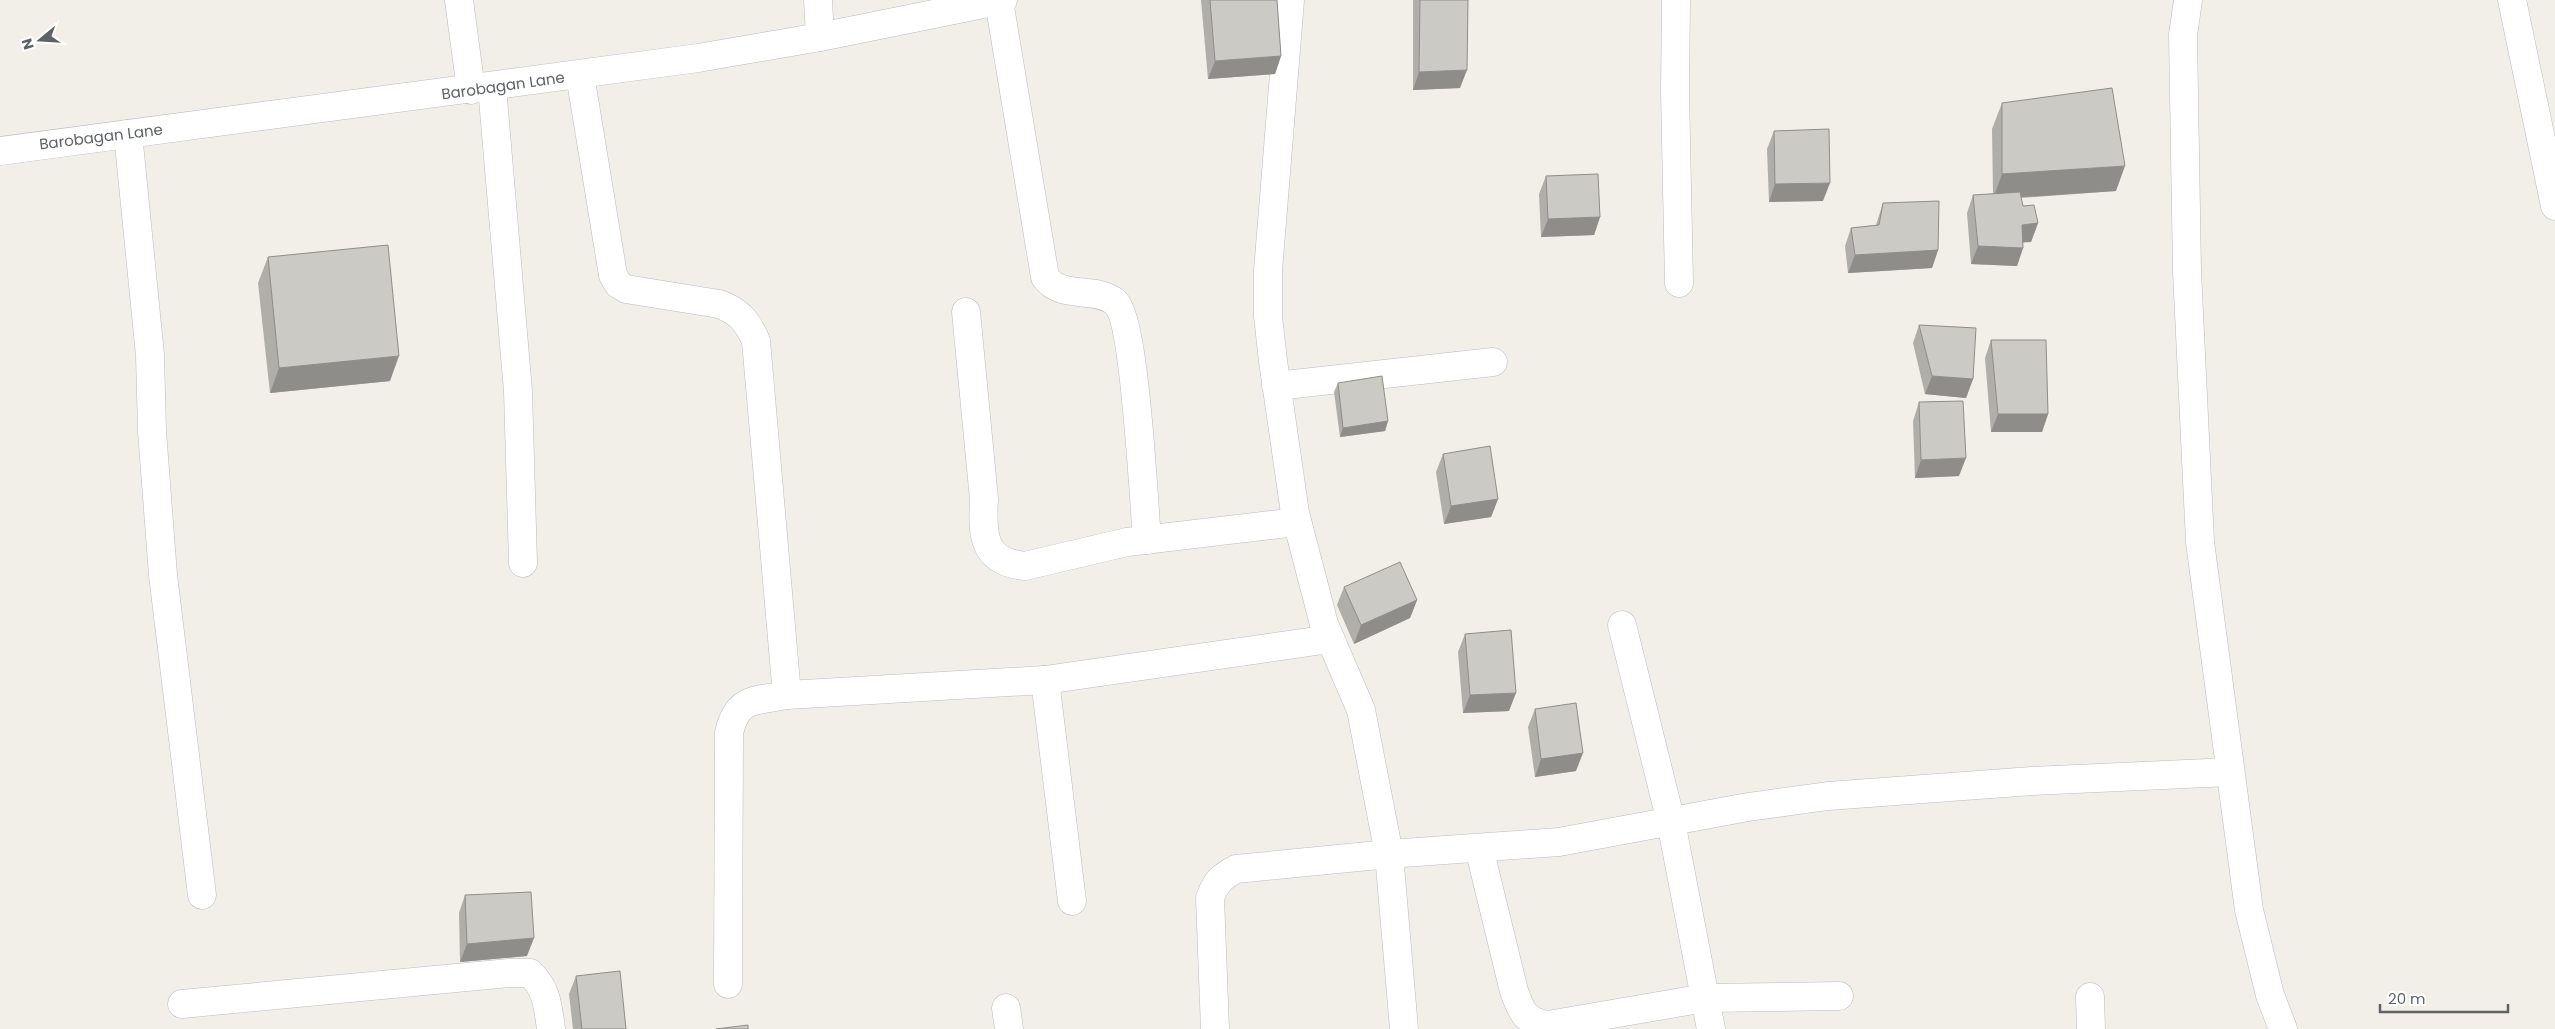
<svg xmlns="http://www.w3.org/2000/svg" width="2555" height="1029" font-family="Poppins,sans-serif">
<rect width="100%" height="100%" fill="#f1efe7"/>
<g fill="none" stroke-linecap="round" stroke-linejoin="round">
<g stroke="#b9bcc1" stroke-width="29">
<g id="minor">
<path d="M459 0 471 90"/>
<path d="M818 0 820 37"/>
<path d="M1290 0 1268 271V316L1273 361 1295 513 1324 624 1361 710 1389 854 1404 1029"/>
<path d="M1676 0 1675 92 1679 283"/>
<path d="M2188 0 2183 35 2187 271 2200 542 2249 910 2270 995 2283 1029"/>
<path d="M2512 0 2555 206"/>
<path d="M999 1 1045 277C1061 300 1096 286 1115 302 1135 319 1144 504 1147 540"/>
<path d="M580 75 613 275 618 284 626 289 719 304C739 311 748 322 756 341L787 695C755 701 737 697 729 733L728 984"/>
<path d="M492 87 518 391 523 563"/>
<path d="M128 134 150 355 152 431 163 575 202 895"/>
<path d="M0 151 698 58 820 37 1003 0"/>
<path d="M966 312 984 499C982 534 982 562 1025 566L1127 542 1297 522"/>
<path d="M1276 386 1493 362"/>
<path d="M1622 625 1671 822 1711 1029"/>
<path d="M1045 680 1072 901"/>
<path d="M787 695 1045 680 1330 639"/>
<path d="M1479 848 1514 991C1521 1011 1525 1022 1548 1025L1705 998 1839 996"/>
<path d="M2090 997 2091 1029"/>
<path d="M182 1004 509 973H530C547 989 548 1007 551 1029"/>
<path d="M1006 1008 1009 1029"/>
<path d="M1215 1029 1210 898C1216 882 1221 877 1236 869L1389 854 1559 842 1748 807 1828 796 2032 781 2230 772"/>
</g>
</g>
<use href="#minor" stroke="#fff" stroke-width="28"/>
</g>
<g fill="#afaea9">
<path d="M1201 0H1277L1281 56 1275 74 1208 79Z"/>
<path d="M1413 0H1468L1460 88 1413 90Z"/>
<path d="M2002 103 2116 191 2021 198 2023 206 2038 223 2031 242H2023V248L2017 266 1971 264 1967 213 1973 195 1993 194 1992 129Z"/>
<path d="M1774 131 1823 201 1769 202 1767 149Z"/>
<path d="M1546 176 1600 217 1594 235 1541 237 1539 194Z"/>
<path d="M1883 203 1938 250 1932 268 1848 273 1845 246 1851 228 1876 225Z"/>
<path d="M268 257 390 381 270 393 258 283Z"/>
<path d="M1919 325 1973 379 1966 398 1925 394 1913 343Z"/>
<path d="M1991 340 2048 414 2042 432H1991L1985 358Z"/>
<path d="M1338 383 1388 421 1385 431 1340 437 1334 392Z"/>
<path d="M1919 402 1959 476 1915 478 1913 421Z"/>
<path d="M1443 454 1498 499 1491 517 1444 524 1436 472Z"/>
<path d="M1344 587 1417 600 1410 618 1354 644 1337 605Z"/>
<path d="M1465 634 1509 711 1463 713 1458 652Z"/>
<path d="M1535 709 1576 771 1535 777 1528 727Z"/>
<path d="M465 895 527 956 460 962 459 913Z"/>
<path d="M576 976 626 1029H573L569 994Z"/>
</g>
<g fill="#8f8d89">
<path d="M1281 56 1275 74 1208 79 1215 61Z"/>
<path d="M1467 70 1460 88 1413 90 1419 72Z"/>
<path d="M2125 166 2116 191 1993 199 2002 174Z"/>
<path d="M1830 183 1823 201 1769 202 1775 184Z"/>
<path d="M1600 217 1594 235 1541 237 1548 219Z"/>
<path d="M2038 223 2031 242 2015 243 2022 225Z"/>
<path d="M1978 246 2023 248 2017 266 1971 264Z"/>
<path d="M1938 250 1932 268 1848 273 1855 255Z"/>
<path d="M399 356 390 381 270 393 279 368Z"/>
<path d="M1932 376 1973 379 1966 398 1925 394Z"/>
<path d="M1998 414H2048L2042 432H1991Z"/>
<path d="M1388 421 1385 431 1340 437 1343 428Z"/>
<path d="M1966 458 1959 476 1915 478 1921 460Z"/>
<path d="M1498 499 1491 517 1444 524 1451 506Z"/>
<path d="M1417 600 1410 618 1354 644 1361 625Z"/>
<path d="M1516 693 1509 711 1463 713 1470 695Z"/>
<path d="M1583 753 1576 771 1535 777 1541 759Z"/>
<path d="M534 938 527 956 460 962 467 944Z"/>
</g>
<g fill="#cccac4" stroke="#8f8d89">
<path d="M1210 0H1277L1281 56 1215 61Z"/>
<path d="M1420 0H1468L1467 70 1419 72Z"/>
<path d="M2112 88 2125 166 2002 174V103Z"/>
<path d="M1829 129 1830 183 1775 184 1774 131Z"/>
<path d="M1598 174 1600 217 1548 219 1546 176Z"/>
<path d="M2020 192 2023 206 2034 205 2038 223 2022 225 2023 248 1978 246 1973 195Z"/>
<path d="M1939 201 1938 250 1855 255 1851 228 1879 225 1883 203Z"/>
<path d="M388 245 399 356 279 368 268 257Z"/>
<path d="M1919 325 1976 328 1973 379 1932 376Z"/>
<path d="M1991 340H2046L2048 414H1998Z"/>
<path d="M1382 376 1388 421 1343 428 1338 383Z"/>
<path d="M1963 401 1966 458 1921 460 1919 402Z"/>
<path d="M1490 446 1498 499 1451 506 1443 454Z"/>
<path d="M1400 562 1417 600 1361 625 1344 587Z"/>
<path d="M1511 630 1516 693 1470 695 1465 634Z"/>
<path d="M1576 703 1583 753 1541 759 1535 709Z"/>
<path d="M531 892 534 938 467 944 465 895Z"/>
<path d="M620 971 626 1029H582L576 976Z"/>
<path d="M748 1025V1029H716Z"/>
</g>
<g text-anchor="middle" stroke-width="4.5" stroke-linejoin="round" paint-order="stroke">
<g font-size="15" fill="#5e6268" stroke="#fff">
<text transform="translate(503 86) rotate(-8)" y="5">Barobagan Lane</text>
<text transform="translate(101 137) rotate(-7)" y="5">Barobagan Lane</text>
</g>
</g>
<g transform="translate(40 40) rotate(252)" stroke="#ffffff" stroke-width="4" paint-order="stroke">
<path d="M0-4L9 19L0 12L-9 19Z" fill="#5e6268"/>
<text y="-8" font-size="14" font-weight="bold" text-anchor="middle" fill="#5e6268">N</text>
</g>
<path d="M2380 1004v8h128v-8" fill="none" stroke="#5e6268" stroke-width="2.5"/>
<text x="2388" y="1004" font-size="15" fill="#5e6268" stroke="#ffffff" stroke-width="4" paint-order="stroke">20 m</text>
</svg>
